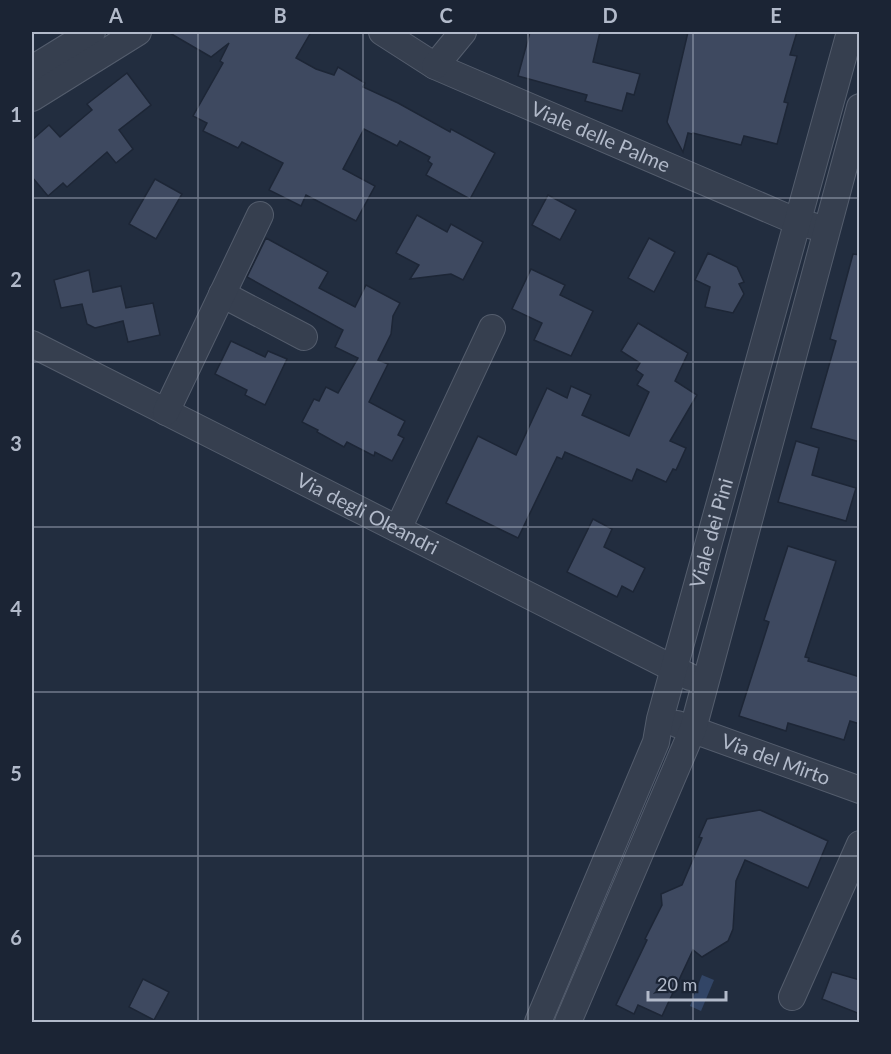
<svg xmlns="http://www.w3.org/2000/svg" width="891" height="1054" font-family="Lato,sans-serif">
<rect width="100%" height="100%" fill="#222d3f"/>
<path fill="#324566" d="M702 975 714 980 701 1011 690 1006Z"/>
<g fill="#3e4960" stroke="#1d2636" stroke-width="1.5">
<path d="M168 32H311L296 58 316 69 334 75 338 67 365 83 363 87 398 103 450 132 451 129 495 153 470 199 426 175 432 164 428 161 430 157 400 141 397 146 364 129 343 169 375 186 356 221 306 195 301 206 269 190 283 163 242 142 238 148 203 131 207 123 193 116 223 63 220 61 229 43 211 57Z"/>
<path d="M530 32H600L593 62 640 74 634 95 627 93 622 111 585 101 587 95 518 76Z"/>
<path d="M688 32H797L790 55 797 56 784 102 788 103 777 144 744 136 741 145 693 133 692 134 688 133 683 152 667 122Z"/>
<path d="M127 73 151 105 119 130 133 149 116 163 107 152 67 187 63 183 48 196 32 177V140L49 125 60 137 92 110 87 104Z"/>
<path d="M155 179 182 194 156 239 129 224Z"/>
<path d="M548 195 576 210 560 240 532 225Z"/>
<path d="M417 215 447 232 451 224 483 242 463 280 451 274 410 279 419 265 396 253Z"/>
<path d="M266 238 328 272 319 288 355 307 366 285 400 303 393 316 391 334 378 360 388 364 369 402 405 421 398 435 404 438 392 461 375 452 374 456 347 442 344 447 317 432 318 430 302 422 314 399 319 401 326 387 338 393 358 358 335 347 343 330 247 277Z"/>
<path d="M649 238 675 252 654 292 628 278Z"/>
<path d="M708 253 737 267 744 282 739 284 744 294 733 313 705 307 710 287 695 280Z"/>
<path d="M853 254 860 255V442L811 428 836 341 830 339Z"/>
<path d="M531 269 565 285 560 295 593 311 571 356 534 340 542 323 512 309Z"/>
<path d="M89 270 93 292 121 286 126 308 153 303 160 335 128 342 123 321 95 328 87 324 82 304 61 308 54 280Z"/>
<path d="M638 323 688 353 675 381 697 395 670 441 686 448 676 470 673 469 666 482 637 469 632 481 565 452 562 459 557 457 518 538 446 503 478 436 516 455 547 388 567 398 571 386 591 395 582 415 629 436 649 392 637 385 643 375 636 370 640 363 621 351Z"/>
<path d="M231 341 265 357 268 351 287 359 265 405 245 395 247 390 215 374Z"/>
<path d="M796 441 819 448 812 475 856 488 846 521 778 502Z"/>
<path d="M593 519 612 529 604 547 645 568 633 592 622 586 617 597 567 572Z"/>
<path d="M788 546 836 561 805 657 809 658 808 661 860 677V724L850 721 844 740 788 723 786 731 739 716 769 622 764 620Z"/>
<path d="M760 810 828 841 808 888 745 860 736 881 733 929 728 941 702 957 693 950 662 1016 638 1005 634 1014 616 1005 647 940 645 939 662 905 661 894 682 885 702 838 699 837 707 819Z"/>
<path d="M832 972 860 980V1014L822 999Z"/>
<path d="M143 979 169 992 154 1020 129 1007Z"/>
</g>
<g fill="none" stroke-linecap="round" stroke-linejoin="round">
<g stroke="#545d6d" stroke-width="28">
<g id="street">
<path id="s1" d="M382 32 435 66 798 222 813 226"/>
<path d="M435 66 463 32"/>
<path d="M32 69 92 32"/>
<path d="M32 98 138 32"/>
<path d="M222 294 304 337"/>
<path id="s2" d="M32 344 690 677"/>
<path d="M166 412 260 215"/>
<path d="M398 529 492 328"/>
<path id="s3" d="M677 724 860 790"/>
<path d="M792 997 860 844"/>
<path id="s4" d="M538 1022 656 742 660 719 850 32"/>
<path d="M568 1022 693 729 860 107"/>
</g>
</g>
<use href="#street" stroke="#363f4f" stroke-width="26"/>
</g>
<path fill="none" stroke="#b2baca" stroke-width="1.5" stroke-opacity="0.55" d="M198 32V1022M363 32V1022M528 32V1022M693 32V1022M32 198H860M32 362H860M32 527H860M32 692H860M32 856H860"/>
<g text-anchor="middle" stroke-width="4.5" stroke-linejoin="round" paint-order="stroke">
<g font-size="20" fill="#b2baca" stroke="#1b2434">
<text dy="7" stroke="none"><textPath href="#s1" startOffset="243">Viale delle Palme</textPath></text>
<text dy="7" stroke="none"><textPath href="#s2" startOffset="376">Via degli Oleandri</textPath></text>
<text dy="7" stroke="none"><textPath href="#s4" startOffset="520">Viale dei Pini</textPath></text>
<text dy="7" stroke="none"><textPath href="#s3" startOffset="105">Via del Mirto</textPath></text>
</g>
</g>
<rect width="891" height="1054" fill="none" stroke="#1b2434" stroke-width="66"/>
<path d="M648 991v9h78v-9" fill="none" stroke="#b2baca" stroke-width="3"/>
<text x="657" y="991" font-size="18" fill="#b2baca" stroke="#1b2434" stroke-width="4.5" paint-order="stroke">20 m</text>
<rect x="33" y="33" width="825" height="988" fill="none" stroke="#b2baca" stroke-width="2"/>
<g font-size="20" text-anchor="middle" font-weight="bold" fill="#b2baca">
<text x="116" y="23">A</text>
<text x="280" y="23">B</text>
<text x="446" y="23">C</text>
<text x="610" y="23">D</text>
<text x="776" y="23">E</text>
<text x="16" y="122">1</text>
<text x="16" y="287">2</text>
<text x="16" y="451">3</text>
<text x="16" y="616">4</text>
<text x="16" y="781">5</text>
<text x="16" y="945">6</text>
</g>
</svg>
